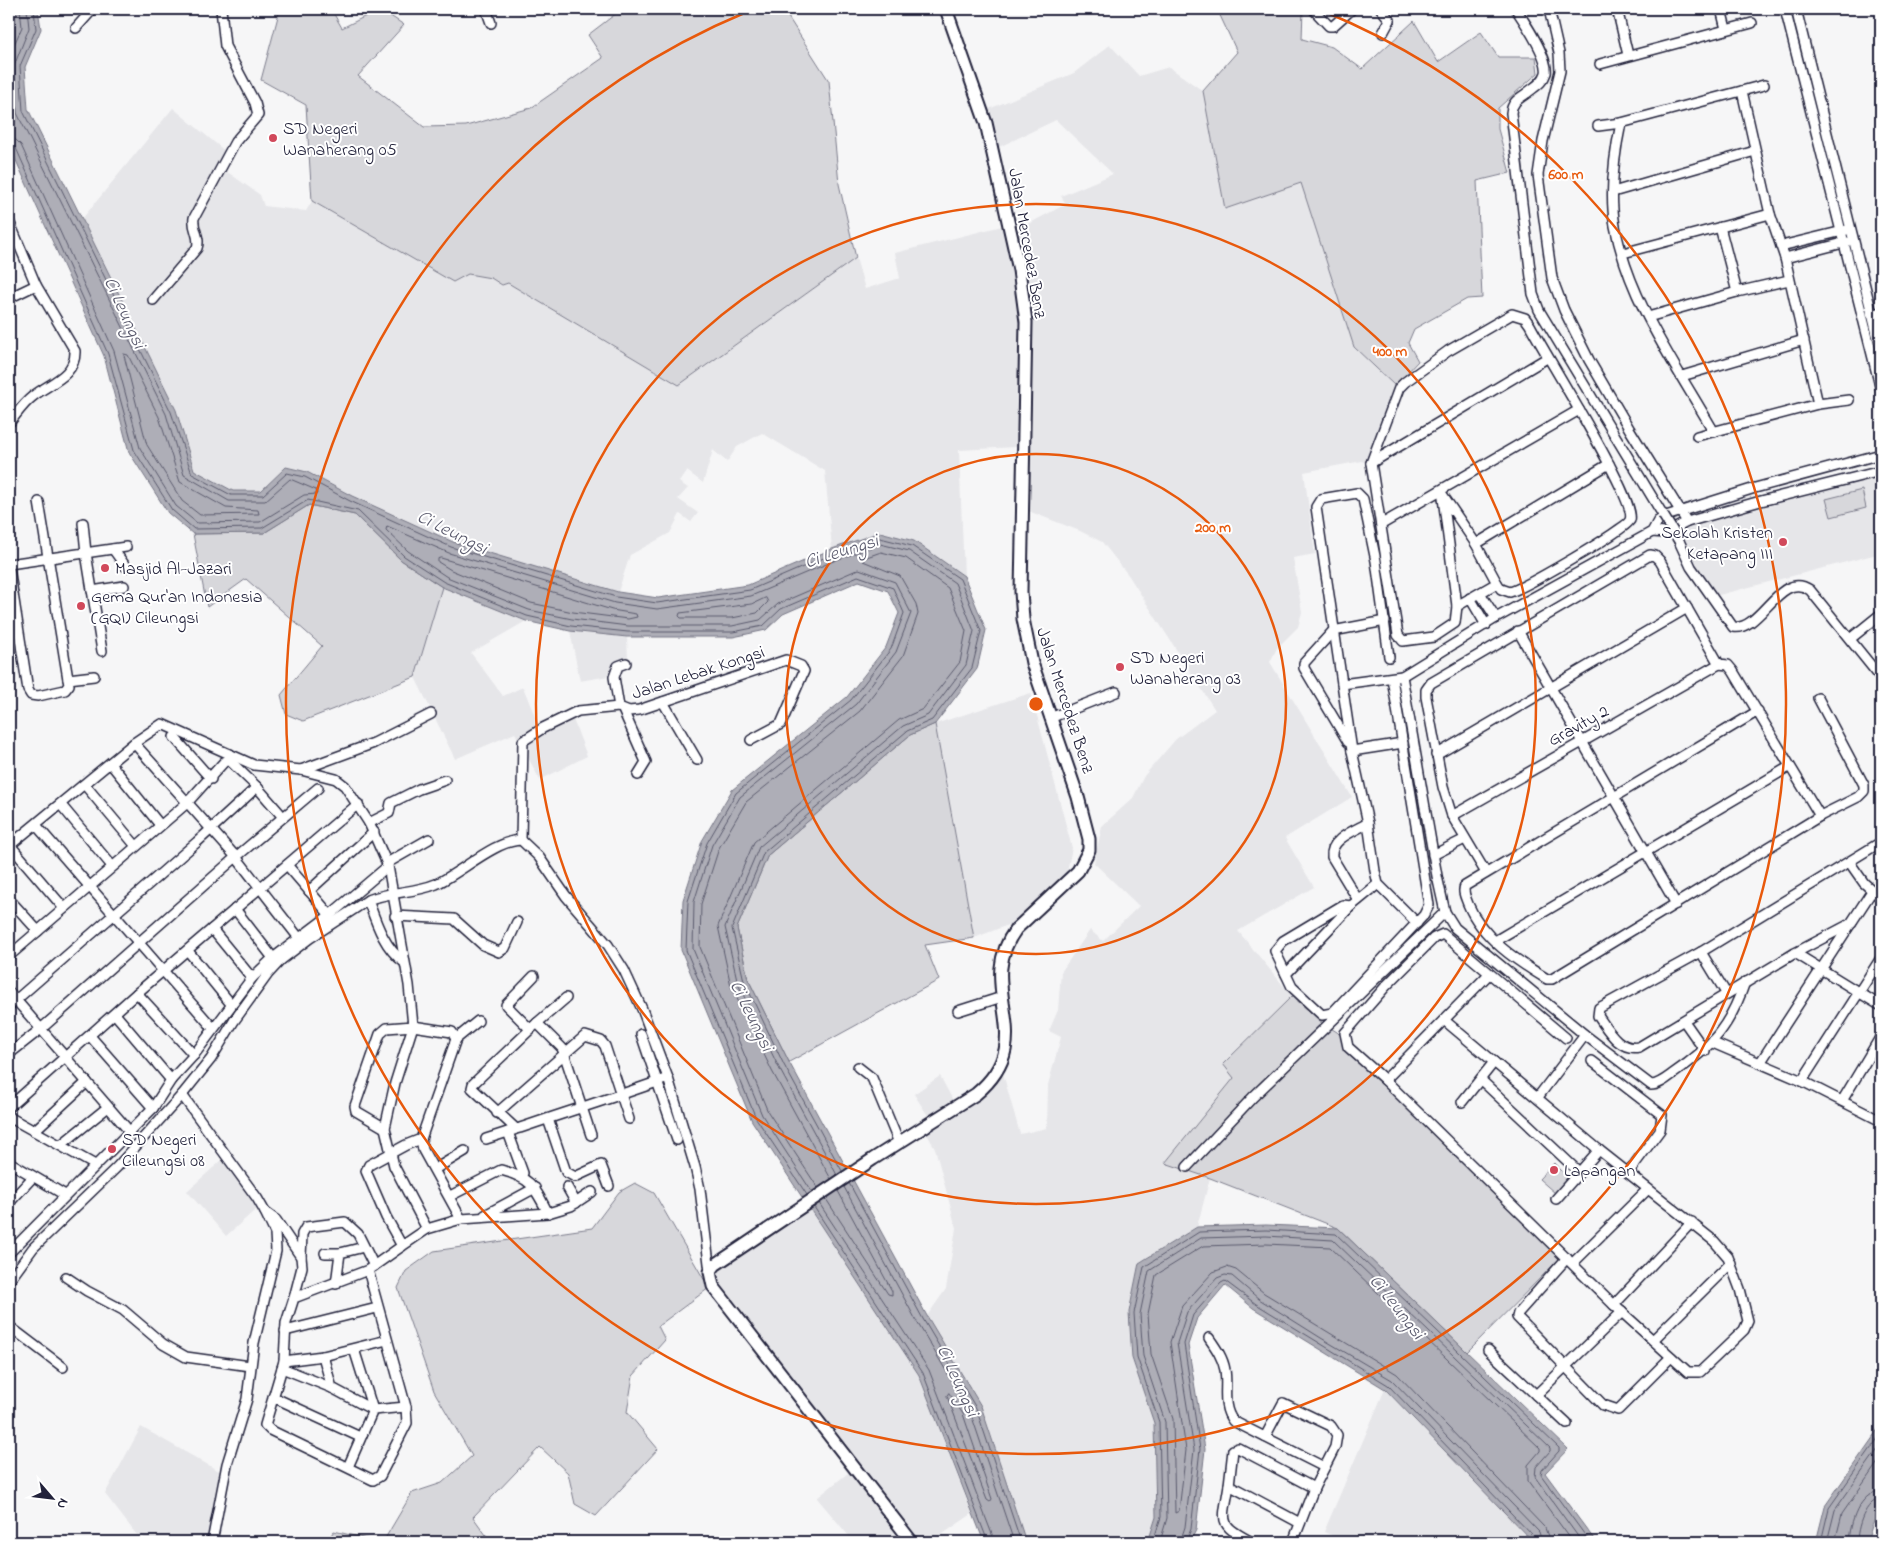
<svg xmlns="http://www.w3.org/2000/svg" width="1890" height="1551" font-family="'Indie Flower',sans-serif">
<rect width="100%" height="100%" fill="#f6f6f7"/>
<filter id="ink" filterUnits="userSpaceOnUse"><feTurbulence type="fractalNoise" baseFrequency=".02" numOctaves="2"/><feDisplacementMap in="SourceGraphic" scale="10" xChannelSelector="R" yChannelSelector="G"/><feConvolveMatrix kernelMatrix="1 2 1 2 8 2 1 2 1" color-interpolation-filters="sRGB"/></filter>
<g filter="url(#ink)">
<g fill="#e6e6e9">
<path d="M1110 45 1139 76 1169 67 1203 91 1225 209 1301 183 1354 347 1395 386 1369 466 1362 461 1304 472 1315 554 1293 558 1302 612 1298 627 1277 648 1270 662 1352 797 1285 838 1314 887 1238 931 1292 996 1223 1064 1235 1077 1165 1163 1210 1178 1197 1227 1139 1263 1129 1312 1132 1358 1154 1423 1156 1517 1148 1542H1029L1025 1539 981 1406 927 1316 946 1289 956 1228 935 1148 921 1124 930 1119 914 1094 940 1076 955 1104 987 1084 1000 1063 1020 1134 1047 1128 1048 1085 1061 1037 1049 1031 1058 1010 1061 972 1090 930 1103 941 1139 906 1094 863 1102 826 1133 798 1144 776 1176 739 1215 710 1129 576 1102 542 1080 531 1018 507 1016 447 959 450 964 576 914 541 880 532 832 549 825 471 762 433 737 447 727 462 713 450 703 483 687 471 679 482 688 488 678 499 698 513 691 522 680 514 670 533 630 555 618 592 453 542 352 496 310 473 286 467 261 491H233L194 470 176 410 82 219 173 108 226 152 219 166 260 195 264 206 306 211 312 201 453 282 467 274 491 278 502 285 508 283 679 385 856 258 865 289 900 278 895 253 1014 223 1017 230 1066 204 1061 196 1113 174 1056 120 997 148 989 109 1074 73Z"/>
<path d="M1881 476V553L1715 596 1678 530Z"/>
<path d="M442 587 526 621 471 653 503 696 523 687 538 724 569 709 587 756 540 780 515 733 455 759 415 677Z"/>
<path d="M570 631 627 637 628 660 618 663 620 674 580 681Z"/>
<path d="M1031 693 1072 848 1066 876 1045 898 1013 923 974 938 935 724Z"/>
<path d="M222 1160 261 1205 226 1236 187 1191Z"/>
<path d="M808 1204 919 1375 972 1514 931 1542H854L817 1498 848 1473 709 1288 722 1261Z"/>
<path d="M1385 1389 1533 1542H1346L1324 1532Z"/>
<path d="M141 1427 219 1471 209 1542H153L136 1534 105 1494Z"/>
</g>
<g fill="#d7d7db" stroke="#7c7c8b">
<path d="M280 9H331L342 28 380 9 404 25 358 76 424 127 466 126 531 108 603 58 588 35 622 9H783L829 81 839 184 856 258 679 385 508 283 502 285 491 278 468 274 453 282 312 201 306 105 261 80Z"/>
<path d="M1217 9H1303L1302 39 1332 47 1362 69 1414 21 1438 62 1481 32 1498 57H1536L1538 73 1498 108V129L1510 173 1477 181 1482 298 1467 299 1414 329 1408 343 1418 361 1395 386 1354 347 1301 183 1225 209 1203 91 1237 52Z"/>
<path d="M1862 490 1866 508 1831 517 1826 499Z"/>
<path d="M309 505 355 515 401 560 442 587 415 677 303 721 286 714 281 695 322 646 246 579 207 607 193 534 264 533Z"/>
<path d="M935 724 974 938 925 945 939 980 789 1062 748 979 737 928 768 855 910 735Z"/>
<path d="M1292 996 1324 1024 1337 1032 1562 1256 1467 1352 1338 1228 1210 1178 1165 1163 1234 1078 1223 1064Z"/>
<path d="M1554 1163 1569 1178 1555 1193 1539 1179Z"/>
<path d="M635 1183 654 1193 709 1288 658 1326 665 1340 633 1376 627 1412 658 1449 596 1516 575 1504 568 1473 540 1447 473 1517 491 1542H383L412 1493 442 1483 472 1456 434 1391 398 1288 406 1271 434 1251 592 1228 619 1192Z"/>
<path d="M334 1531 379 1542H326Z"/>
<path d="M723 1536 775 1538 779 1542H715Z"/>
</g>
<g fill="#aeaeb7" stroke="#767685">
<path d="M9 9H38L41 29 25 67 28 109 176 410 194 470 233 491H261L286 467 307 472 352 496 453 542 618 592 658 598 748 585 832 549 880 532 914 541 964 576 986 630 977 669 935 724 910 735 768 855 737 928 748 979 789 1062 927 1316 981 1406 1025 1539 1029 1542H984L919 1375 752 1121 681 950 683 900 702 841 732 790 847 697 886 647 899 613 888 591 859 581 783 614 766 630 733 637H627L570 631 526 621 442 587 401 560 355 515 309 505 264 533 193 534 168 513 129 452 104 356 9 145Z"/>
<path d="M1266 1225 1338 1228 1568 1449 1545 1473 1596 1542H1533L1385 1389 1253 1308 1225 1285 1197 1318 1188 1345 1205 1449 1196 1530 1190 1542H1148L1156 1517 1154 1423 1132 1358 1129 1312 1139 1263 1197 1227Z"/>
<path d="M1881 1426V1506L1872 1526 1867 1542H1816L1825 1506Z"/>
</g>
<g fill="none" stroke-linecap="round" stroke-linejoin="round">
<g stroke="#5a5a6d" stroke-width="1">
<path d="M34 9 36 29 20 66 23 111 171 412 192 474 231 495H263L287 473 305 477 350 501 451 547 616 597 657 603 750 590 833 554 880 538 912 546 960 579 981 631 972 668 932 720 907 731 764 852 732 928 744 981 784 1065 842 1171"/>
<path d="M9 56 22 27 20 9"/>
<path d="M9 138 16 140 21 145 114 351 140 448 176 506 197 523 260 522 304 495 317 494 316 490 290 479 265 501H229L184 475 166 414 17 113 14 66 29 28 27 9"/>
<path d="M9 145 16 148 108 354 134 450 172 510 194 529 262 528 308 500 358 511 404 556 444 582 527 616 571 626 628 632H733L763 626 781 609 858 576 893 588 904 613 891 649 851 700 736 793 707 843 688 901 686 950 756 1118 807 1195"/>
<path d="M124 354 128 355 159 417 180 482 226 508 258 510 259 514 200 515 182 501 147 445Z"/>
<path d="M441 558 612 610 636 614 637 617 628 619 573 612 531 603 451 570 438 562V559Z"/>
<path d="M766 598 768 602 757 613 732 618H681L679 616 680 613 752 604Z"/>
<path d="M849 1183 923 1319 976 1408 1021 1542"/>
<path d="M844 1187 917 1322 970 1411 1014 1542"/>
<path d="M818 1188 768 1112 700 947 701 904 719 848 746 802 860 711 903 656 918 614 916 604 900 576 863 561 864 558 881 552 906 558 948 588 966 631 960 662 923 709 899 720 754 842 718 926 731 986 772 1071 831 1179"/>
<path d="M812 1192 762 1115 693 949 694 902 712 845 740 797 856 704 896 652 911 613 895 582 859 569 778 604 760 620 732 626H628L572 619 529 610 447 577 408 551 386 530 387 526 449 553 615 603 657 609 751 596 836 560 880 544 909 551 955 583 974 631 966 665 928 715 903 726 759 847 725 927 738 984 779 1068 837 1175"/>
<path d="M826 1199 888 1294 892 1295V1291L838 1191"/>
<path d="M819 1203 929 1370 995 1542"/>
<path d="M814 1207 923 1373 988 1542"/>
<path d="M949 1393 963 1414 992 1499 990 1502 987 1500 947 1396Z"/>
<path d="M1153 1542 1161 1517 1159 1422 1137 1357 1134 1313 1144 1267 1199 1232 1266 1230 1336 1234 1559 1448V1451L1542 1470 1541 1475 1590 1542"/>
<path d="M1160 1542 1167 1518 1165 1422 1143 1356 1140 1314 1149 1271 1201 1238 1266 1236 1333 1240 1550 1448V1451L1536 1467 1535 1477 1582 1542"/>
<path d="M1180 1542 1185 1527 1194 1450 1177 1343 1187 1312 1217 1278 1225 1275 1232 1276 1259 1299 1321 1338 1392 1380 1539 1532 1542 1542"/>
<path d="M1186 1542 1191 1529 1200 1449 1184 1344 1193 1315 1221 1283 1225 1281 1256 1304 1388 1385 1534 1537 1536 1542"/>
<path d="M1550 1542 1545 1528 1397 1374 1264 1293 1236 1270 1227 1267 1213 1272 1182 1306 1170 1342 1186 1450 1179 1511 1175 1513 1173 1419 1151 1354 1148 1314 1156 1275 1203 1246 1266 1244 1330 1247 1540 1448V1451L1528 1465V1481L1573 1542"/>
<path d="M1821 1542 1829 1508 1881 1434"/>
<path d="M1827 1542 1835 1510 1881 1445"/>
<path d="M1835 1542 1842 1514 1881 1458"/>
<path d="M1849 1542C1850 1524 1859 1492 1881 1491"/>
<path d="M1857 1542C1857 1528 1865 1500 1881 1499"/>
</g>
<g stroke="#22223b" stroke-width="12">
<g id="minor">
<path d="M486 9 491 23"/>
<path d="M1313 9 1329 26H1333L1352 9"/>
<path d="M1381 9 1390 20 1383 33"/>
<path d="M1516 9C1524 21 1549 58 1546 73 1543 83 1534 87 1527 93 1518 99 1512 102 1511 113L1533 294 1539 310 1663 515"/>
<path d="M1549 9 1559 53 1560 71 1543 141 1538 175 1552 278 1564 310 1589 360 1630 430 1687 522"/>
<path d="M1617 9 1628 55"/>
<path d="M1721 9 1726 29"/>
<path d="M1785 9 1881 390"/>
<path d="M1796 9 1881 350"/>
<path d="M76 28 93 9"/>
<path d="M1600 64 1752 23"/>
<path d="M1742 91 1770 214 1785 258 1818 404"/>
<path d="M1621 123C1614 156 1609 192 1615 226 1629 301 1677 367 1714 432"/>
<path d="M1598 126 1621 123 1764 85"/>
<path d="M1613 192 1755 151"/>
<path d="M9 221 36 285 75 351C76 376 49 383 32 397 23 404 16 415 9 423"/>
<path d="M1720 227 1737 292"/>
<path d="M1781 246 1847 230"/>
<path d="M1623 253 1770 214"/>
<path d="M1785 258 1847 242"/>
<path d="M9 298 36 285"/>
<path d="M153 300 197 248C201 237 192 229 194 218L235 142 258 115 255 103 225 46 221 9"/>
<path d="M1871 313H1881"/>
<path d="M1648 317 1737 292 1789 280"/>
<path d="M1682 376 1804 340"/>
<path d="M1697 436 1818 404 1849 400"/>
<path d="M1371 463 1547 358"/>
<path d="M1440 491 1476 544 1497 583 1501 589 1510 592C1524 588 1627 529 1630 520 1638 501 1544 353 1530 325L1525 318 1512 314 1448 351 1405 382 1399 388 1371 463 1398 635 1403 641 1434 637 1455 623 1457 606 1443 498"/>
<path d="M83 523 86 553 102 651"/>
<path d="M1382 524 1579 410"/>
<path d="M1652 532 1666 533 1687 522 1757 502 1881 471"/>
<path d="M1679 541 1691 567 1733 627C1761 632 1780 569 1810 590L1881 678"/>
<path d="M1476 544 1609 464"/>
<path d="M113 549 126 567"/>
<path d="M9 564 126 547"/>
<path d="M9 568 28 690 31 695 38 696 65 690 69 685 68 679 39 502"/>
<path d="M92 591 124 586"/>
<path d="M1480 593 1496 618"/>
<path d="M1470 598 1486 625"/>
<path d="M1457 606 1497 583"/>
<path d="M1518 631 1676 904"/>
<path d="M1850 639 1881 614"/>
<path d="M1389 657 1376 561 1363 499 1357 493 1321 499 1316 507 1352 751 1368 823 1375 871 1378 884 1417 923"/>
<path d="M1402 676 1437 876 1445 912 1455 928 1585 1035 1651 1085C1659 1085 1667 1078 1674 1073 1712 1047 1730 1026 1745 982"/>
<path d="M68 679 94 676"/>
<path d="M1342 684 1402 676 1496 618 1652 532 1658 521 1666 516 1755 488 1881 454"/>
<path d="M663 702 697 760"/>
<path d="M619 707 614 677 618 666 626 663"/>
<path d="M623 710 646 762 638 775"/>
<path d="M1758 711 1465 886C1462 892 1466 898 1468 904 1482 938 1517 961 1547 979H1552L1820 816 1858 797 1864 791V785L1818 698"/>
<path d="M1050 718 1116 692"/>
<path d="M174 737 211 779"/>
<path d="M1348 742 1304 668V663L1333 631 1385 621"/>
<path d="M134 743 236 857 299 938"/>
<path d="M1352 751 1403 743"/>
<path d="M1436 755 1687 608"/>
<path d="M229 760 257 787 283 817"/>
<path d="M110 763 160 825"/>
<path d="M301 770 374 743 431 714"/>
<path d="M85 785 136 846"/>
<path d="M61 805 112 866"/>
<path d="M1452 816 1719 664"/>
<path d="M369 823 389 813 391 803 419 789 445 780"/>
<path d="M36 825 213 1028"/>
<path d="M521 840 523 741 543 728 578 711 619 707 629 711 639 710 786 660 801 666 804 671 781 724 751 740"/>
<path d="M9 844 63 907"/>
<path d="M9 846 134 743 162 724 254 765 301 770 336 779 345 786 369 823 388 866 409 985 413 1026 395 1083 385 1128 394 1166 427 1229 461 1219 548 1213 571 1206 592 1192"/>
<path d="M1433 855 1465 839"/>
<path d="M387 863 429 839"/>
<path d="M1850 863 1864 883 1881 898"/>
<path d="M287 865 330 915"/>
<path d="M1486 873 1452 816 1443 787 1426 697V690L1431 683 1650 555 1655 556 1660 561 1719 664 1728 665 1733 671 1820 816"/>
<path d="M1378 884 1351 906 1343 905 1283 941 1275 951 1292 987 1322 1015 1332 1013 1424 915 1429 905 1392 678"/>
<path d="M309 891 374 832"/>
<path d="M9 899 38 931"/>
<path d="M368 900C376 922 384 948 404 962"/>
<path d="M1358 900 1332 857C1330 839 1354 831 1368 823"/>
<path d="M235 909 273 958"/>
<path d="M395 916 454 919 483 945 499 952 505 948 517 922"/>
<path d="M1852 923 1795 953 1639 1047C1619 1051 1608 1030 1598 1016L1599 1008 1701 952 1881 842"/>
<path d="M212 929 252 978"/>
<path d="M1495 941 1789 767"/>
<path d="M188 951 231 1004"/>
<path d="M1701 952 1726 993"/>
<path d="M1795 953 1881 1006"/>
<path d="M9 956 187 803 224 762 229 760 230 754"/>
<path d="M1286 974 1351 906"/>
<path d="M9 992 130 1132"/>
<path d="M137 993 194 1055"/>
<path d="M9 1006 197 842 257 787"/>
<path d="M958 1011 1002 997"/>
<path d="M115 1014 171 1080"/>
<path d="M1444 1020 1599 1150 1714 1241 1728 1257 1740 1289 1748 1321 1744 1330 1700 1372H1688L1614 1305 1385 1080 1348 1047 1345 1033 1386 986 1434 938 1443 934 1566 1038"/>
<path d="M1684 1021 1705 1051"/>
<path d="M537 1023 566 998"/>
<path d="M530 1029 506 1005 534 976"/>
<path d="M641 1034 677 1140"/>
<path d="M90 1036 153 1108"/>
<path d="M456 1039 478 1021"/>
<path d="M1713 1043 1802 1081 1881 1121"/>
<path d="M9 1054 42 1028 236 857 318 788"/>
<path d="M1592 1061 1662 1115 1660 1130 1628 1173"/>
<path d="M1760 1063 1872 891"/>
<path d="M858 1067 872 1078 899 1143"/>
<path d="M1385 1080 1489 974"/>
<path d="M1481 1080 1579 1172"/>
<path d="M1802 1081 1881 958"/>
<path d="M182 1095 257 1198 265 1212 276 1220 301 1257 302 1267 294 1298"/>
<path d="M1538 1097 1585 1035"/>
<path d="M1842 1101 1881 1036"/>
<path d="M1462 1102 1494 1062"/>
<path d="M9 1107 137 993 358 804"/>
<path d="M497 1113 585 1036 601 1041 605 1046 629 1119"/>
<path d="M9 1117 95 1165"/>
<path d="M548 1119 566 1172 575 1177 601 1165 609 1186"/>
<path d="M385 1128 356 1111 355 1106 380 1034 387 1028 413 1026 452 1032 456 1039 421 1139 406 1145 369 1165 366 1171 386 1217 402 1246 427 1229"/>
<path d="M34 1131 87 1082"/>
<path d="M508 1132 523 1173"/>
<path d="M591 1135 564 1053 562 1048 537 1023 473 1084 472 1088 516 1129 520 1128C569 1111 619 1096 668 1078"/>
<path d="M421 1139 423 1150 461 1219"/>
<path d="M486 1139 514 1130"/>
<path d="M61 1145 108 1107"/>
<path d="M9 1162 65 1195"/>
<path d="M1187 1167 1253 1097 1445 912"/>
<path d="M435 1169 465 1151"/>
<path d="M567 1187 576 1203"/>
<path d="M450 1196 501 1170C531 1178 534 1186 548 1213"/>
<path d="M1556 1199 1599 1150"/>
<path d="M9 1203 33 1177"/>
<path d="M485 1215 535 1188"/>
<path d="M9 1253 153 1108 171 1080 194 1055 252 978 273 958 330 915 388 866"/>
<path d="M325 1253H340"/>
<path d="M301 1257 302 1234 306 1227 345 1222 358 1234 374 1266"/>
<path d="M1567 1258 1518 1313 1517 1317 1603 1405 1618 1410 1671 1357"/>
<path d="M1573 1263 1648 1189"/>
<path d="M368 1270 406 1407 407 1423 380 1476 373 1480 270 1430 265 1425 284 1361 286 1323 294 1298 368 1270 402 1246"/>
<path d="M66 1277 87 1291 123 1310 163 1344 186 1357 250 1366"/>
<path d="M9 1281 33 1248 117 1167 182 1095 211 1059 234 1021 268 974 281 960 310 938 368 900C391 891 415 893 436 884 462 872 494 841 521 840L539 857 566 896 608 945 624 970 642 1009 668 1078 695 1167 700 1189 710 1272"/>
<path d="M336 1284 340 1253 364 1247"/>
<path d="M1614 1305 1692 1222"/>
<path d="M9 1326 63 1367"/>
<path d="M285 1331 377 1308"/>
<path d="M1209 1338C1216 1348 1223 1358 1225 1370 1228 1388 1221 1405 1233 1421L1324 1467"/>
<path d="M1653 1340 1731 1263"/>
<path d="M1488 1350 1567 1424"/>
<path d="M323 1356 332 1388"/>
<path d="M284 1361 323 1356 387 1340"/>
<path d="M282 1368 332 1388 373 1410 354 1349"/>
<path d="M1536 1395 1622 1312"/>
<path d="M273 1397 360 1437"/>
<path d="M1265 1437 1283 1403 1331 1426 1337 1435 1335 1447 1314 1488"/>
<path d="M348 1467 373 1410 406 1407"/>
<path d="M1229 1485 1233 1450 1238 1448 1314 1488 1293 1542"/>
<path d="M212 1542 227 1464 247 1399 254 1343 276 1251 275 1233 265 1212"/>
<path d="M1252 1542C1217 1524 1223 1523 1229 1485L1300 1523"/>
</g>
</g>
<g stroke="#22223b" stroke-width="15">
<path id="major" d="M912 1542 713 1286 710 1272 715 1265 873 1159 976 1094C1043 1038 972 989 1016 929L1078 871 1089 850V839L1078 797 1032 663 1023 619 1021 592 1026 322 1019 270 986 123 946 9"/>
</g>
<use href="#minor" stroke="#fff" stroke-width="9"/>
<use href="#major" stroke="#fff" stroke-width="11"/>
<g stroke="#22223b" stroke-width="12" stroke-linecap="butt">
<path id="minor-bridge" d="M1663 515 1679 541"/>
</g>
<use href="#minor-bridge" stroke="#fff" stroke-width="9"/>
</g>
</g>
<g fill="none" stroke="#e8590c" stroke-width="2.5">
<circle cx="1036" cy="704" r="250"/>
<circle cx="1036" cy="704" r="500"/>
<path d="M1323 11A750 750 0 1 1 749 11"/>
</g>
<g fill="#d1495b" stroke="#fff" stroke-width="2">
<circle cx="273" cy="138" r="5"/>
<circle cx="1783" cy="542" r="5"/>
<circle cx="105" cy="568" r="5"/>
<circle cx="81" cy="606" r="5"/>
<circle cx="1120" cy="667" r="5"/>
<circle cx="112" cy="1149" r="5"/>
<circle cx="1554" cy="1170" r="5"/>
</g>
<g text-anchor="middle" stroke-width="4" stroke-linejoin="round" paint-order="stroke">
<g font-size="18" fill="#22223b" stroke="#fff" text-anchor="start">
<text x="283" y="134">SD Negeri<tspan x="283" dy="21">Wanaherang 05</tspan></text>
<text x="1773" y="538" text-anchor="end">Sekolah Kristen<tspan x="1773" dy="21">Ketapang III</tspan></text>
<text x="115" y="574">Masjid Al-Jazari</text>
<text x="91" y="602">Gema Qur'an Indonesia<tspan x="91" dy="21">(GQI) Cileungsi</tspan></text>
<text x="1130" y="663">SD Negeri<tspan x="1130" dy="21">Wanaherang 03</tspan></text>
<text x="122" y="1145">SD Negeri<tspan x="122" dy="21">Cileungsi 08</tspan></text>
<text x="1564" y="1176">Lapangan</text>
</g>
<g font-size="18" fill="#22223b" stroke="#fff">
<text transform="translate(1028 243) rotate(80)" y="6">Jalan Mercedez Benz</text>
<text transform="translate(698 672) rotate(-18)" y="6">Jalan Lebak Kongsi</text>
<text transform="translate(1066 700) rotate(72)" y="6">Jalan Mercedez Benz</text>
<text transform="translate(1578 725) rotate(-29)" y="6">Gravity 2</text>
</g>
<g font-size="19" font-style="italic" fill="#5a5a6d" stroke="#fff">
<text transform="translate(126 312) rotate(66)" y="7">Ci Leungsi</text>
<text transform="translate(453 531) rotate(27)" y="7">Ci Leungsi</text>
<text transform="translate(841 550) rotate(-17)" y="7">Ci Leungsi</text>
<text transform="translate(753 1015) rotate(64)" y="7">Ci Leungsi</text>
<text transform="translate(1398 1306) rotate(52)" y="7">Ci Leungsi</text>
<text transform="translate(959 1380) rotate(66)" y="7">Ci Leungsi</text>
</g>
</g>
<circle cx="1036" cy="704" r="8" fill="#e8590c" stroke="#fff" stroke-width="2.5"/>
<g font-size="15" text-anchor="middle" font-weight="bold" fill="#e8590c" stroke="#fff" stroke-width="4" stroke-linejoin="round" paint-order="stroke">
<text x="1566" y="179">600 m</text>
<text x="1390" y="356">400 m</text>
<text x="1213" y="532">200 m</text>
</g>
<rect width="1890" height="1551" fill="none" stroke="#fff" stroke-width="30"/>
<rect x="15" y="15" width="1860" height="1521" fill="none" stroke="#22223b" stroke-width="2" filter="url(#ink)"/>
<g transform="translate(52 1498) rotate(118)" stroke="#ffffff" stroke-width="4" paint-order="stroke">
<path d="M0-4L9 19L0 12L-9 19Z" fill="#22223b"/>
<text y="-8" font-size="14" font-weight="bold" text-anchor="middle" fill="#22223b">N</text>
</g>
</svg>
